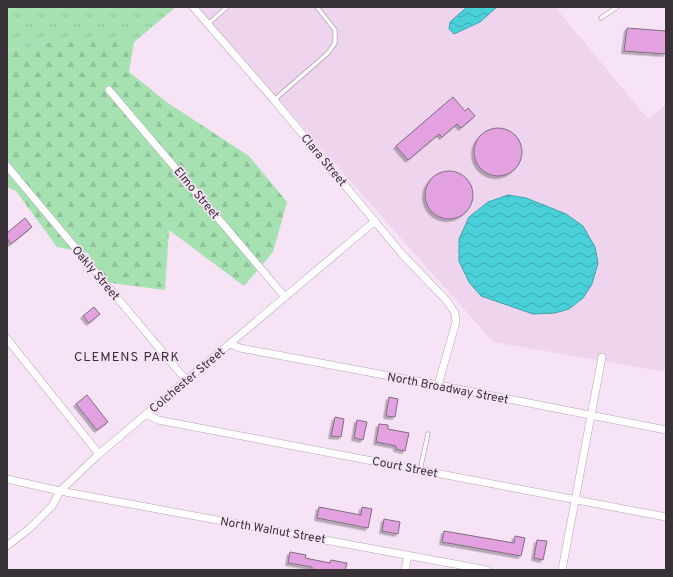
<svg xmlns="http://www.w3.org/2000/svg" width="673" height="577" font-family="Overpass,sans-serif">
<defs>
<pattern id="grass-tufts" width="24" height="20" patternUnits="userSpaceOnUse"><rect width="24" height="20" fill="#a5e1b1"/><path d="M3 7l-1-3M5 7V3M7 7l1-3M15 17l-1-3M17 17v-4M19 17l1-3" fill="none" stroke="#8fc299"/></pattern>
<pattern id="forest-firs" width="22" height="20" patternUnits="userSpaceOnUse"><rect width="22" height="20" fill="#a5e1b1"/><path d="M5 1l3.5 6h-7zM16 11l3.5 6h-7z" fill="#8fc299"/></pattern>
<pattern id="water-waves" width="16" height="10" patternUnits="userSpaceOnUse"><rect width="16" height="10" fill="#49d1d9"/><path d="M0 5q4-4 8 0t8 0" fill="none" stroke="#3eaab1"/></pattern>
<filter id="shadow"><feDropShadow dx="-2.5" dy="2.5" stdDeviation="0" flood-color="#0004"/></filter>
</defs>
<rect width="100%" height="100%" fill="#f7e3f6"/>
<path fill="#eed5ed" d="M196 7H555L648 119 666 104V372L493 342Z"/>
<path fill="url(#grass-tufts)" d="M7 7H176L134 42H51L7 50Z"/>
<path fill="url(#forest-firs)" d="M51 42H134L129 72 168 103 249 156 287 202 273 252 244 286 169 230 165 290 104 282 88 253 57 247 16 191 7 187V50Z"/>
<g fill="url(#water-waves)" stroke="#44a1a9">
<path d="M467 7H497L480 22 454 34 449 29 450 22Z"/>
<path d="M508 195 526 198 566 214 583 226 595 247 598 263 592 284 583 298 569 309 555 313 533 314 481 296 469 282 459 261V239L469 217 488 202Z"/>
</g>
<g fill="#e3a1e1" stroke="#7f6e7f" filter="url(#shadow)">
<path d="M627 28 666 31V54L624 51Z"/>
<path d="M453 97 465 111 468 108 475 116 461 128 457 124 442 137 439 134 408 160 396 146Z"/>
<circle cx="498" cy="152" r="24"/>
<circle cx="449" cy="195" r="24"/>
<path d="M25 218 32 227 11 244 7 238V233Z"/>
<path d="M94 307 100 314 89 323 83 316Z"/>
<path d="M87 395 108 422 97 430 76 404Z"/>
<path d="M389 397 398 399 395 417 386 416Z"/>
<path d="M335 417 344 419 341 437 331 436Z"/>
<path d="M357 420 367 422 363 440 354 438Z"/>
<path d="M379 424 388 425V429L409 433 405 451 396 449V446L376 442Z"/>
<path d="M319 507 361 515 362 507 372 509 368 528 317 518Z"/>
<path d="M384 519 400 522 398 534 382 531Z"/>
<path d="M444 531 514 543 515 536 525 538 521 556 442 542Z"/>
<path d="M537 540 547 541 543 560 534 558Z"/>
<path d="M290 552 306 555 305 558 330 563 331 560 347 563 345 570H312V567L288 563Z"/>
</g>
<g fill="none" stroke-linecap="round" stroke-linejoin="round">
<g stroke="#b6a3b5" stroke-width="5">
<g id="lane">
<path d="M601 18 617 7"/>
<path d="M208 24 227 7"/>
<path d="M274 100 328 53 335 43V30L317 7"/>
<path d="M420 470 428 434"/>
</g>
</g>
<g stroke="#b6a3b5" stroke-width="8">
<g id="street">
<path d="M193 7 274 100 402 254 447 301 455 313 456 322 438 385"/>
<path d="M109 90 285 297"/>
<path d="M7 166 186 380"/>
<path d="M7 339 99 454"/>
<path d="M231 344 240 348 438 385 666 430"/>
<path d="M146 414 158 420 666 517"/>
<path d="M7 479 60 491 487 570"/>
<path d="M7 546 30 528 52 506 60 491 99 454 375 221"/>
<path d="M405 570 408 555"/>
<path d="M562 570 602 357"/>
</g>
</g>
<use href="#lane" stroke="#fff" stroke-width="3.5"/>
<use href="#street" stroke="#fff" stroke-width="7"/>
</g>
<g text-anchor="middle" stroke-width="3.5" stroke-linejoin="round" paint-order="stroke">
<g font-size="12" fill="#383138" stroke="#f7e3f6">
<text transform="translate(324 160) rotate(50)" y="4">Clara Street</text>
<text transform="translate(197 193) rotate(50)" y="4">Elmo Street</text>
<text transform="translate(96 273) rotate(50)" y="4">Oakly Street</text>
<text transform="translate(187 380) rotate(-40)" y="4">Colchester Street</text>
<text transform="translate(448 388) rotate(11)" y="4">North Broadway Street</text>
<text transform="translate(405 467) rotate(11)" y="4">Court Street</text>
<text transform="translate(273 530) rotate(10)" y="4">North Walnut Street</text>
</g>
<g font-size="13" letter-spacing="1" fill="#383138" stroke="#f7e3f6">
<text x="127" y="361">CLEMENS PARK</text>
</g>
</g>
<rect width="673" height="577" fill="none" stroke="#383138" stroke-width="16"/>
</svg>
